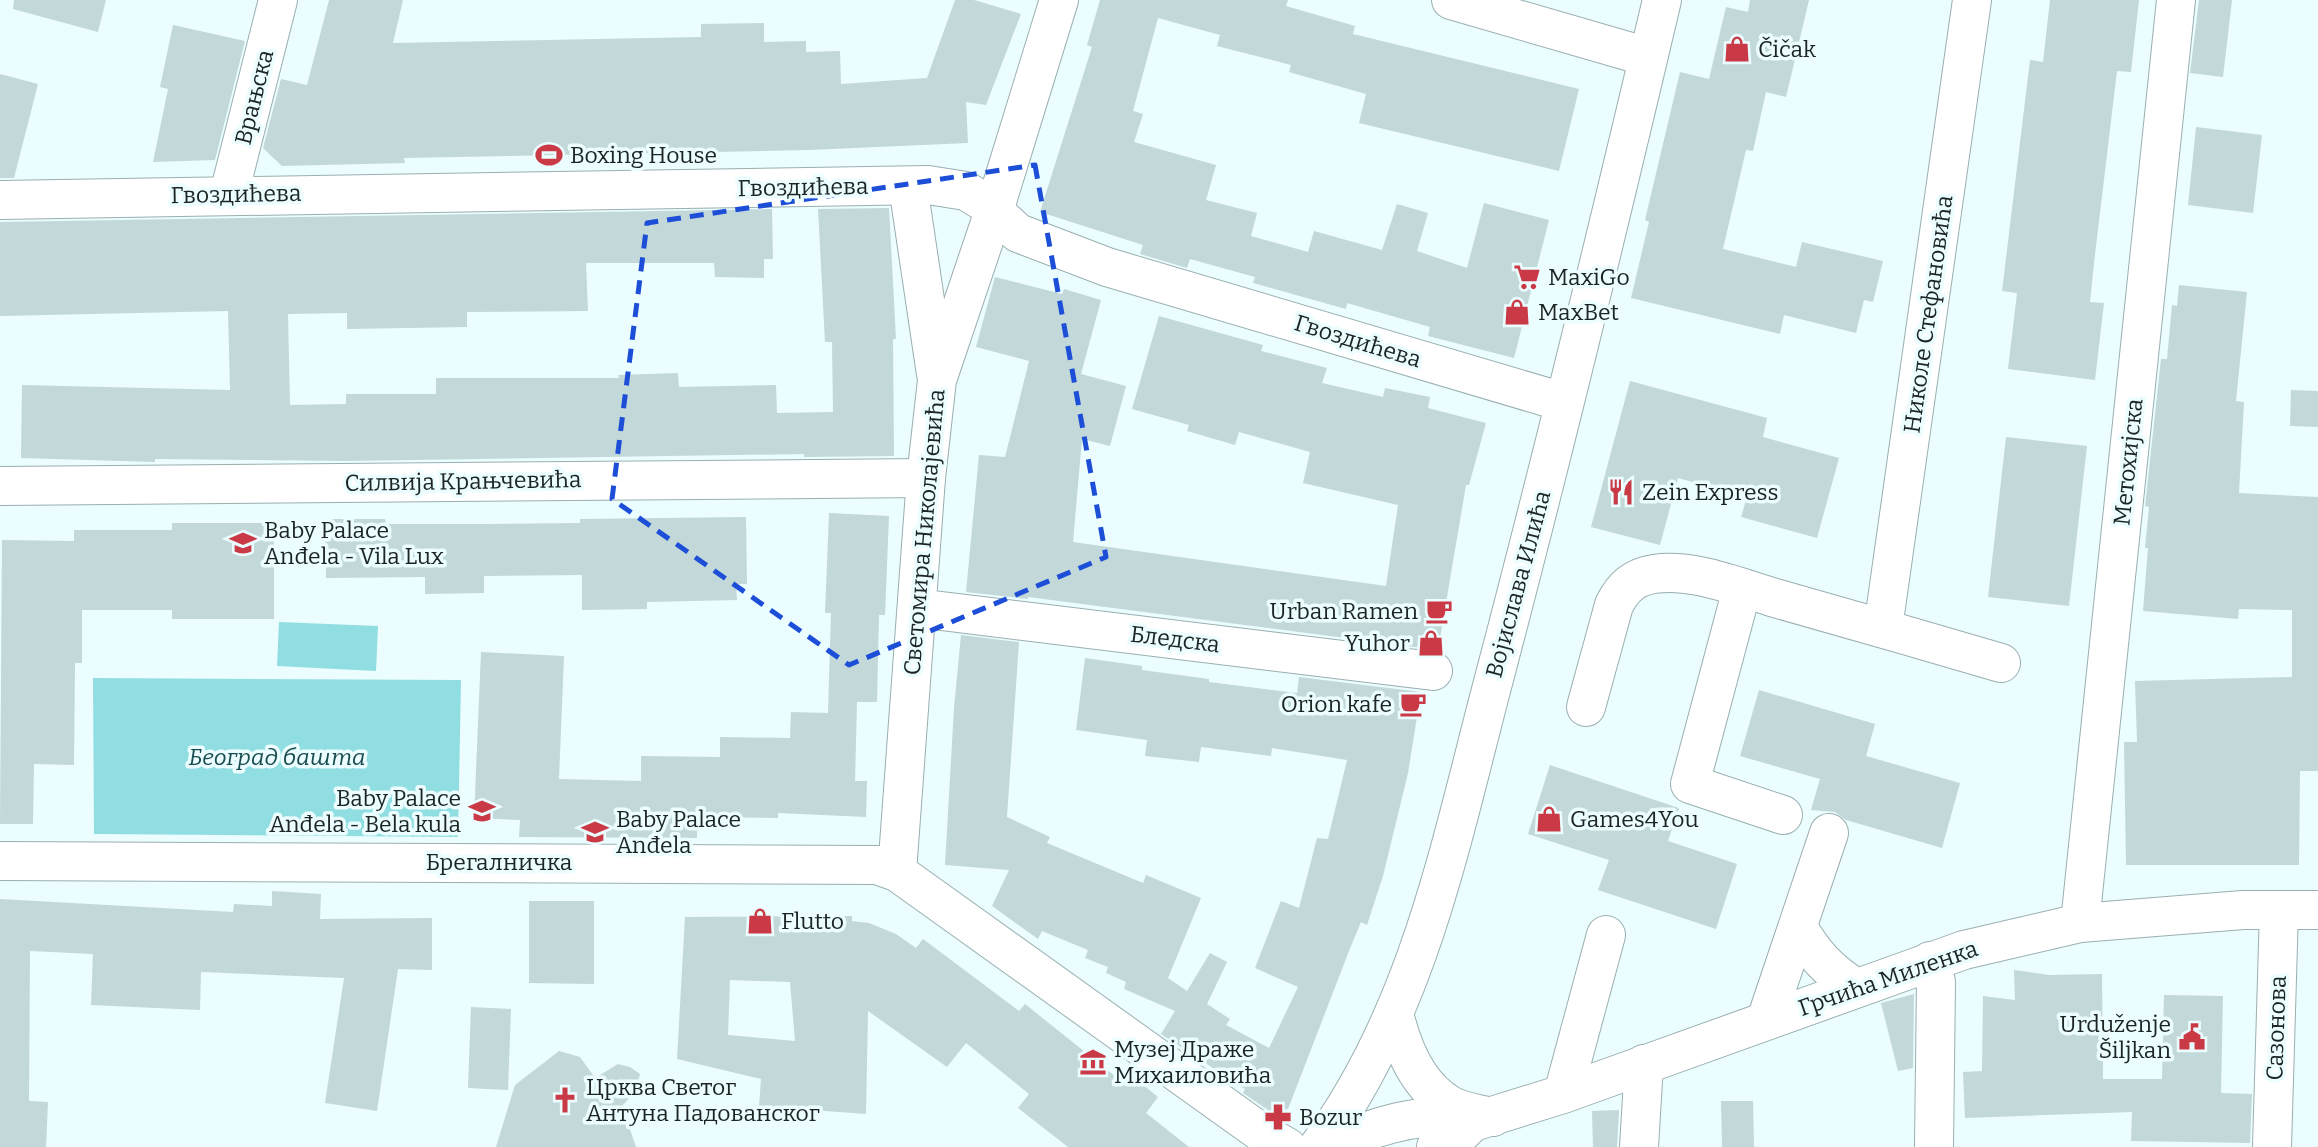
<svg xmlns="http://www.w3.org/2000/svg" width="2318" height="1147" font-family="Bitter,serif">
<rect width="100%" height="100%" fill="#ebfdfe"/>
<g fill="#91dee2">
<path d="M279 622 378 626 376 671 277 666Z"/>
<path d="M93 678 461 680 458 837 94 834Z"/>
</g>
<g fill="#c2d8d9" fill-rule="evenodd">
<path d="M14 0H106L98 32 13 9Z"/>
<path d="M329 0H403L393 43 701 37V24L764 23V42L806 41V52L840 51 841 84 927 78 955 0H974L1021 14 986 105 966 102 968 143 809 150 404 158 405 163 282 166 263 148 281 79 307 85Z"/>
<path d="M1100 0H1288L1286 6 1355 26 1353 34 1579 89 1559 171 1359 123 1366 94 1289 72 1291 65 1217 46 1220 35 1158 18 1133 111 1143 114 1134 142 1216 165 1206 200 1257 213 1251 236 1308 252 1314 231 1382 250 1397 204 1428 213 1417 251 1467 268 1484 203 1549 220 1514 358 1428 336 1430 327 1347 303 1346 309 1253 283 1255 277 1190 259 1187 268 1140 254 1143 245 1040 212 1092 47 1087 45Z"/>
<path d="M1750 0H1809L1786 97 1766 92 1753 151 1746 150 1723 249 1796 267 1802 242 1883 261 1873 302 1864 300 1856 333 1784 315 1780 334 1631 298 1649 222 1645 220 1680 72 1709 79 1726 7 1748 12Z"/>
<path d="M2050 0H2139L2131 72 2117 71 2094 263 2090 302 2104 303 2095 380 2008 369 2017 293 2002 291 2030 60 2043 62Z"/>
<path d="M2199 0H2232L2223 77 2190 73Z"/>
<path d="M173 25 245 41 215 160 153 162 168 89 160 87Z"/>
<path d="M0 74 38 84 14 178H0Z"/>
<path d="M2196 127 2262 135 2253 213 2188 205Z"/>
<path d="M889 208 896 339H893L894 456 804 457V454L347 461 155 459V462L21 458 22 385 230 390 228 311 0 316V222L772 209 773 259H764V278L715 277 714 263H586L588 311 467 312V327L347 329V313L288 314 290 405 346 404V394H436V378H619L618 375 678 373 679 387 776 385 777 413 833 412 832 342H825L818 209Z"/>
<path d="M995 277 1062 294 1064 289 1101 300 1081 374 1126 386 1110 446 1082 439 1073 542 1386 586 1398 505 1303 483 1310 452 1239 432 1235 445 1187 431 1189 425 1132 409 1159 316 1263 345 1261 351 1327 368 1322 383 1383 397 1385 388 1430 397 1428 408 1486 423 1469 485H1466L1438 650 1028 597V599L966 592 979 455 1005 457 1029 361 976 347Z"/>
<path d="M2179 285 2247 292 2236 401 2244 402 2239 493 2318 497V771H2300L2299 865H2126L2124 742H2137L2135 681 2292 677V610L2239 609 2238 619 2143 611 2148 548H2145L2149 507 2145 506 2161 359H2167L2172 305 2177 306Z"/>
<path d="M1630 381 1767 418 1763 437 1839 458 1817 538 1741 517 1747 497 1678 478 1660 545 1591 527Z"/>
<path d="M2291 390 2318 391V427L2290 426Z"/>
<path d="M2006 437 2087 446 2069 606 1988 597Z"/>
<path d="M829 513 889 516 885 615H879L877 702H857L855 781H867L866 817 778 813V818L697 817V838L519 837 520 820 474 818 481 652 564 656 559 779 641 781V756L720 757V737L790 738 791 712 828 713 831 613H825Z"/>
<path d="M746 517 747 584H736L737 600 647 602V609L582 610V575L484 576V593L425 594V577L326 578 325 519H385L386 524H484L580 523V519Z"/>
<path d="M172 523H274V619H172V610H82V663H75L74 765 34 764 33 824H0L2 540 74 541V530H172Z"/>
<path d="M961 635 1019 642 1007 817 1050 837 1047 843 1143 883 1146 875 1201 898 1168 978 1187 991 1210 953 1227 962 1207 1004 1230 1019 1226 1025 1269 1048 1298 987 1255 968 1281 901 1299 908 1317 838 1328 839 1347 760 1272 748 1271 756 1201 747 1199 762 1145 756 1147 740 1076 730 1085 658 1142 666V670L1209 679V682L1297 693 1299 677 1421 692 1408 773 1383 876 1367 925 1361 922 1349 951 1288 1109 1271 1112 1243 1093 1245 1089 1161 1034 1175 1011 1124 989 1126 982 1106 973 1108 967 1085 958 1088 950 1042 931 1038 939 992 906 1009 870 945 865 954 708Z"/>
<path d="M1759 690 1875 724 1866 756 1960 783 1942 848 1846 820 1835 812 1811 810 1820 779 1740 756Z"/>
<path d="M1550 765 1679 808 1668 841 1737 864 1716 929 1598 890 1609 860 1528 834Z"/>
<path d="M272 891 321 894 320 919 432 918V970L398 969 377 1111 325 1103 344 978 201 972 200 1010 91 1005 93 954 30 951 29 1101 48 1102 46 1147H0V899L233 912 234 904 272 906Z"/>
<path d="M529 901H594V984L529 983Z"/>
<path d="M852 916V921L869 923 896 934 916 948 923 939 1019 1011 1025 1004 1125 1084 1132 1076 1158 1097 1146 1113 1189 1147H1068L1018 1108 1029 1094 966 1043 947 1067 868 1011 866 1114 759 1106 761 1079 677 1059 685 917ZM730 980 790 982 795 1041 728 1035Z"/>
<path d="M2014 970 2049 975 2102 974 2103 1079H2162L2164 995 2223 996 2221 1093 2252 1094 2250 1143 2131 1141 2132 1112 1965 1118 1963 1072 1982 1071 1983 996 2015 1000Z"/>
<path d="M1914 994 1913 1068 1898 1071 1881 1003Z"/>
<path d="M471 1007 511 1009 508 1090 468 1088Z"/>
<path d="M559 1051 580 1057 595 1078 618 1064 630 1067 640 1074 635 1092 622 1106 636 1147H496L515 1085Z"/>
<path d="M1721 1101H1753L1754 1147H1722Z"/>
<path d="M1619 1110 1617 1147H1593L1592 1111Z"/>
</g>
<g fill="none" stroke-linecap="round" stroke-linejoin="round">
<g stroke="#9aafb0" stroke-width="40">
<g id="minor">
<path d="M1451 0 1648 57"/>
<path d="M908 186 936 374"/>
<path d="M229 194 278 0"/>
<path d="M0 200 928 185 966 191 984 202 1018 233 1107 267 1563 402"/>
<path d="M0 486 926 478"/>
<path d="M1742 589 1690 784 1783 815"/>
<path d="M917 608 1433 671"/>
<path d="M1883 628 1972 0"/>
<path d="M1586 707 1614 605C1623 587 1634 577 1654 574 1692 568 1738 587 1775 598 1850 619 1926 641 2001 663"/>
<path d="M0 861 877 865 897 872 1259 1131 1287 1147"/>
<path d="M897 872 926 478 937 380 994 211 1059 0"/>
<path d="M2080 923 2176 0"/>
<path d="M1798 927C1814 955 1829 971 1856 988"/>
<path d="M1930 961 1936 982 1934 1147"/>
<path d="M1766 1020 1829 833"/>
<path d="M1563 1094 1606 935"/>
<path d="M1328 1147C1370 1128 1428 1107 1473 1122"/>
<path d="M1436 1147 1456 1138 1473 1122 1563 1094 1964 950 2080 923 2243 910H2318"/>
<path d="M1639 1147 1644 1064"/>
<path d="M2272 1147 2279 910"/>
</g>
</g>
<g stroke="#9aafb0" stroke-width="40">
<g id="major">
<path d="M1394 1013C1402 1047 1417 1086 1450 1105 1463 1112 1479 1114 1493 1117"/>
<path d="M1318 1147C1420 1010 1452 836 1495 675 1554 451 1609 225 1662 0"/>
</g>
</g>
<use href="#minor" stroke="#fff" stroke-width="38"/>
<use href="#major" stroke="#fff" stroke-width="38"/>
</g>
<path fill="none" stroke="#1d4ed8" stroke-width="5" stroke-dasharray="14 9" stroke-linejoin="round" d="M1035 165 1106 557 849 665 612 499 647 223Z"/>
<defs>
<g id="shop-bare" transform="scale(2.1)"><path d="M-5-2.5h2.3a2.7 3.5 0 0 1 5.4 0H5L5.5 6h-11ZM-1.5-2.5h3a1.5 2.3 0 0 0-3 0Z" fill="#ca3a46" stroke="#ebfdfe" stroke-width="2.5" paint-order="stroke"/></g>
<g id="stadium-bare" transform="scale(2.1)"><path d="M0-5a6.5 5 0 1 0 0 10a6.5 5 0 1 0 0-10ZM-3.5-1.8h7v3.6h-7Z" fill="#ca3a46" stroke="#ebfdfe" stroke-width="2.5" paint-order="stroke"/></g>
<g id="supermarket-bare" transform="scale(2.1)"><path d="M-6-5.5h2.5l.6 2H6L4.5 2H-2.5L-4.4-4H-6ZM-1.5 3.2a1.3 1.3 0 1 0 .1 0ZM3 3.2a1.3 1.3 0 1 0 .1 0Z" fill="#ca3a46" stroke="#ebfdfe" stroke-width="2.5" paint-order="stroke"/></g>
<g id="restaurant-bare" transform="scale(2.1)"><path d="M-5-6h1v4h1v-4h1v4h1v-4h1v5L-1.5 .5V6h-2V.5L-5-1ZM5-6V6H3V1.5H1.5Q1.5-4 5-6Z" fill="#ca3a46" stroke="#ebfdfe" stroke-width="2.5" paint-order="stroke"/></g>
<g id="school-bare" transform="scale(2.1)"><path d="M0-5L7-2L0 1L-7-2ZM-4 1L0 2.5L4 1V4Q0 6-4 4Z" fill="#ca3a46" stroke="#ebfdfe" stroke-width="2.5" paint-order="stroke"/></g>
<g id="cafe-bare" transform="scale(2.1)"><path d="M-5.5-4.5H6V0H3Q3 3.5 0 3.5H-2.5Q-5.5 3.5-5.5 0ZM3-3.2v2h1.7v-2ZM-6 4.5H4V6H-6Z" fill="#ca3a46" stroke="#ebfdfe" stroke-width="2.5" paint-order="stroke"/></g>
<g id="civic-bare" transform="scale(2.1)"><path d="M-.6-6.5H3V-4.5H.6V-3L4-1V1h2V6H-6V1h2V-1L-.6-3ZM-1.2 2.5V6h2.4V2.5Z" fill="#ca3a46" stroke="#ebfdfe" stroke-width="2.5" paint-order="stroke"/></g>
<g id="museum-bare" transform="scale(2.1)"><path d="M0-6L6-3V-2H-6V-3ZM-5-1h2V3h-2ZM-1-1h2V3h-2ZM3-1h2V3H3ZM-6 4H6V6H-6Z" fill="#ca3a46" stroke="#ebfdfe" stroke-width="2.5" paint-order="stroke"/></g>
<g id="church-bare" transform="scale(2.1)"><path d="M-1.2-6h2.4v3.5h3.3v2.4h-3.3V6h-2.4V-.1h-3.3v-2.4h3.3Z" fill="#ca3a46" stroke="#ebfdfe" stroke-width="2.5" paint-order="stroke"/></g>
<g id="pharmacy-bare" transform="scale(2.1)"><path d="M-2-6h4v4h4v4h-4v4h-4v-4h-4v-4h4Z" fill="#ca3a46" stroke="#ebfdfe" stroke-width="2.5" paint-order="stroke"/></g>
</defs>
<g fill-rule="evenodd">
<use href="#shop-bare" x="1737" y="49"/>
<use href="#stadium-bare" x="549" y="155"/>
<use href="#supermarket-bare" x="1527" y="277"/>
<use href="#shop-bare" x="1517" y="312"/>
<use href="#restaurant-bare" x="1621" y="492"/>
<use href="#school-bare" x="243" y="543"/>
<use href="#cafe-bare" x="1439" y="611"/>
<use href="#shop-bare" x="1431" y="643"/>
<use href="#cafe-bare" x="1413" y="704"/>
<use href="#school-bare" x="482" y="811"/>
<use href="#shop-bare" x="1549" y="819"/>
<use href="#school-bare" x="595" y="832"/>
<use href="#shop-bare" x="760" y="921"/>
<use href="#civic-bare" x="2192" y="1037"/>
<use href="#museum-bare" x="1093" y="1062"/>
<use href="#church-bare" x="565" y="1100"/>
<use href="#pharmacy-bare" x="1278" y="1117"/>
</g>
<g text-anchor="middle" stroke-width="7" stroke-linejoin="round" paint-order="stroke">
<g font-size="23" fill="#1c2424" stroke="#ebfdfe" text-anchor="start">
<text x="1758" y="57">Čičak</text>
<text x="570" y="163">Boxing House</text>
<text x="1548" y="285">MaxiGo</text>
<text x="1538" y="320">MaxBet</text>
<text x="1642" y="500">Zein Express</text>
<text x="264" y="538">Baby Palace<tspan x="264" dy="26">Anđela - Vila Lux</tspan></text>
<text x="1418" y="619" text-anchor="end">Urban Ramen</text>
<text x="1410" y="651" text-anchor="end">Yuhor</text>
<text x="1392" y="712" text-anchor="end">Orion kafe</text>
<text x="461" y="806" text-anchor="end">Baby Palace<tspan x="461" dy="26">Anđela - Bela kula</tspan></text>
<text x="616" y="827">Baby Palace<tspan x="616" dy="26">Anđela</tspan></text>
<text x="1570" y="827">Games4You</text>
<text x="781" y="929">Flutto</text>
<text x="2171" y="1032" text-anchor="end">Urduženje<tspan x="2171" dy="26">Šiljkan</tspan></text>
<text x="1114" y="1057">Музеј Драже<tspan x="1114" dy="26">Михаиловића</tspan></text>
<text x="586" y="1095">Црква Светог<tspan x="586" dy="26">Антуна Падованског</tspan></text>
<text x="1299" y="1125">Bozur</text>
</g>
<g font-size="23" fill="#1c2424" stroke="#ebfdfe">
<text transform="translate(254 97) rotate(-76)" y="8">Врањска</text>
<text transform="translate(803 187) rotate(-1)" y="8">Гвоздићева</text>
<text transform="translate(236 194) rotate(-1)" y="8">Гвоздићева</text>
<text transform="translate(1928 314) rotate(-82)" y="8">Николе Стефановића</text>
<text transform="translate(1358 341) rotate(17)" y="8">Гвоздићева</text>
<text transform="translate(2128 462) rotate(-84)" y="8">Метохијска</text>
<text transform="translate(463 481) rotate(-1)" y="8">Силвија Крањчевића</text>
<text transform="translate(924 532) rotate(-85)" y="8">Светомира Николајевића</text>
<text transform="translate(1518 584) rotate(-75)" y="8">Војислава Илића</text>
<text transform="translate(1175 639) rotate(7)" y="8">Бледска</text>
<text x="499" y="870">Брегалничка</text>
<text transform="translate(1888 978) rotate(-19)" y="8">Грчића Миленка</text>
<text transform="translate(2276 1028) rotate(-88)" y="8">Сазонова</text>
</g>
<g font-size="23" font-style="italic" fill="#194c50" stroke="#ebfdfe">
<text x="277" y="765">Београд башта</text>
</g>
</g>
</svg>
